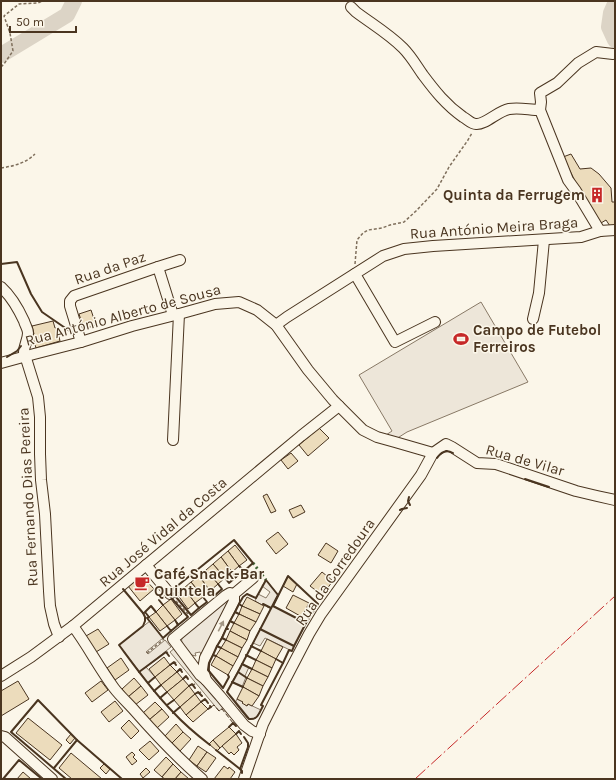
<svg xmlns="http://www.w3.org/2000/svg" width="616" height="780" font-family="Karla,sans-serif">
<rect width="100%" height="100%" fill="#fbf6e9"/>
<g fill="#ede6d9" stroke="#887966">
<path d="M481 302 528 382 407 432 396 439 386 435 392 431 359 375Z"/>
<path d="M266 580 278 595 273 606 306 623 292 651 265 638 260 646 253 643 271 608 263 604 262 605 255 601 258 594 266 598 270 592 262 586Z"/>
<path d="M226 600 228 602 204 654 201 655 200 652 195 653 196 656C187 655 180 646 182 637Z"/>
<path d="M150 621 163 638 146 652 148 654 165 640 171 647 146 667 155 677 148 683 119 645Z"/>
<path d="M242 664 249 667 245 676 246 677 242 687 232 682Z"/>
<path d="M237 699 243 702V703L247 706 248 704 261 710 256 718 252 719 247 718 235 703Z"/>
</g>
<path fill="#ede7d9" stroke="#887966" d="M176 647 224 707 219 711 170 652Z"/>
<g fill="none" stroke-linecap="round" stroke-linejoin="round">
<g stroke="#dcd4c6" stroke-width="16">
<path d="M615 4 611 13 609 27 615 40"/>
<path d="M1 55 67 15 74 1"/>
</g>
</g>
<g fill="#ecdcbc" stroke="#4a3520">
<path d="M571 154 580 169 591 168 599 174 611 188 612 202H615V226H610L606 220 601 223 579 189 563 157Z"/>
<path d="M91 310 96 325 84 329 79 314Z"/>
<path d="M53 321 55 328H57L60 341 36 348 32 335 34 334 32 326Z"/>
<path d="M319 428 329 438 308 456 299 445Z"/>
<path d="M291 453 298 461 288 469 281 460Z"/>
<path d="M267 494 276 511 271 513 263 496Z"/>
<path d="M301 505 305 512 293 518 289 510Z"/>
<path d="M278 532 288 544 276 554 266 541Z"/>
<path d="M326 543 338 551 331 563 318 555Z"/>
<path d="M235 545 247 560 239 566 228 551Z"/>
<path d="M228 551 239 566 232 572 221 557Z"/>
<path d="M221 557 232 572 225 578 213 564Z"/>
<path d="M213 564 225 578 218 584 206 570Z"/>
<path d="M206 570 218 584 210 591 199 576Z"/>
<path d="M322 572 333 581 322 595 310 586Z"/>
<path d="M141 575 154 589 140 601 128 586Z"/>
<path d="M199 576 210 591 203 597 191 582Z"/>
<path d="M288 576 297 584 293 592 283 586Z"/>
<path d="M191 582 203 597 195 603 184 588Z"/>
<path d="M184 588 195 603 188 609 177 594Z"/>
<path d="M293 595 309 603 302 617 286 608Z"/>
<path d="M247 597 264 606 260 614 242 606Z"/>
<path d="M171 599 182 614 175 620 163 605Z"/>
<path d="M163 605 175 620 167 626 156 612Z"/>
<path d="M242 606 260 614 256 622 239 614Z"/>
<path d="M156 612 167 626 160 631 149 617Z"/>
<path d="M239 614 256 622 250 631 234 623Z"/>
<path d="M234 623 250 631 247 640 230 631Z"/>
<path d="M98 629 109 644 96 652 86 636Z"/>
<path d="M230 631 247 640 242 648 226 640Z"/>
<path d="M267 639 283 647 276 659 261 651Z"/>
<path d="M226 640 242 648 238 657 221 648Z"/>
<path d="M221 648 238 657 233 666 216 656Z"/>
<path d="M261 651 276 659 272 668 256 660Z"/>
<path d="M216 656 233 666 228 675 211 665Z"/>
<path d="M164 657 170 665 155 677 149 669Z"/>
<path d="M121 658 129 670 115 680 107 668Z"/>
<path d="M256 660 272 668 268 677 252 669Z"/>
<path d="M170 665 177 672 161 685 155 677Z"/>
<path d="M252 669 268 677 263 686 247 678Z"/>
<path d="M177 672 183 679 167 692 161 685Z"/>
<path d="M134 678 141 686 128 697 122 689Z"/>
<path d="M247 678 263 686 259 696 243 687Z"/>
<path d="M183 679 189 686 174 700 167 692Z"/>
<path d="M18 681 29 699 1 716V691Z"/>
<path d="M101 681 108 690 92 702 85 693Z"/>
<path d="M141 686 148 695 135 705 128 697Z"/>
<path d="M189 686 195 694 180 707 174 700Z"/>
<path d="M243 687 259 696 252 706 248 704 247 706 242 703 243 702 237 699Z"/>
<path d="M195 694 201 702 186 715 180 707Z"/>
<path d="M115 701 123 711 109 722 101 712Z"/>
<path d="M155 702 162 709 149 720 143 713Z"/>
<path d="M201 702 208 709 193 722 186 715Z"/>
<path d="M162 709 169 717 157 728 149 720Z"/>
<path d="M28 718 62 745 50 760 16 733Z"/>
<path d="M129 720 139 731 131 739 121 728Z"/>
<path d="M176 724 183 732 172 743 165 736Z"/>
<path d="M229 727 236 734 220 748 213 740Z"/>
<path d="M183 732 191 739 180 751 172 743Z"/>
<path d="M71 734 75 738 70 744 66 740Z"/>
<path d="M236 734 242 743 237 747 239 750 234 755 231 752 229 754 222 746Z"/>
<path d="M213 740 220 748 217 751 209 744Z"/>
<path d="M150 741 159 751 149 760 139 750Z"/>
<path d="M198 746 207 752 197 766 189 760Z"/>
<path d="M132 752 135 755 133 757 137 761 132 765 126 757Z"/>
<path d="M207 752 216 758 206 772 197 766Z"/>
<path d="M71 753 102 779H72L59 768Z"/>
<path d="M166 757 173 764 162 777 154 770Z"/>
<path d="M104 764 110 769 106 774 100 768Z"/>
<path d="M173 764 181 772 175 779H165L162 777Z"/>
<path d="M224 766 228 769 229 767 235 772 230 779H214Z"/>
<path d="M146 768 150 772 143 778 140 774Z"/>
<path d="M23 772 31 779H17Z"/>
<path d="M181 772 189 779H175Z"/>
</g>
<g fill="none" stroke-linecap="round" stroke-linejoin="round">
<g stroke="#4a3520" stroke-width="12">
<g id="minor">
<path d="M351 7 356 12C372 24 389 34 403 48 411 56 416 65 423 75 435 91 446 105 463 117 467 119 471 124 476 124 485 125 498 111 509 109 519 107 530 110 540 110"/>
<path d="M600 231 576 191 568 180 540 110 541 102 540 93 557 83 578 63 596 52 613 54"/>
<path d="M355 274 395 342 435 322"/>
<path d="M1 287C11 296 18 308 24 321 25 325 28 329 28 333 28 340 24 345 24 352L38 397 40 417V454L41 480 45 514 49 591 50 606 54 624 59 637"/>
<path d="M173 315 158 267 180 260"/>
<path d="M533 319 539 293 544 240"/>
<path d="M276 325 287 317 383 256 404 249 433 246 581 237 600 231 615 230"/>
<path d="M81 342 70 306V301L74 296 158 267"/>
<path d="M1 363 34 354 81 342 132 326 179 314 215 304 239 302 257 310 276 325 308 370 333 400 363 430 377 437 395 442 433 453"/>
<path d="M173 440 179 314"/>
<path d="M146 565 170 594"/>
<path d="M253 578 234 594 230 593 225 596 173 639 200 675 206 680 220 696 244 725 252 731 260 734"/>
<path d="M73 626C88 646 99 668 114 688 120 696 128 703 135 711 156 735 178 758 202 779"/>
<path d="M1 676 31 657 73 626 301 436 339 406"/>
<path d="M206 680C203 672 203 666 205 658L234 601V594"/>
<path d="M1 736 5 737 52 779"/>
<path d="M244 779 263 724 286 678 309 634 321 614 421 475 433 453 446 444 452 447 477 463 496 464 576 491 597 496 615 500"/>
</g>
</g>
<g stroke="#7f6f5c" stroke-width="1.5" stroke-dasharray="3 2" stroke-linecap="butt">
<path d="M1 67 4 64 13 51 10 33 4 16 19 4 38 3 42 1"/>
<path d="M1 168C14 166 26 163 35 154"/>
<path d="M355 264 357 240 363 233 368 230 382 228 390 225 404 222 416 211 437 189 449 167 468 140 472 133"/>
<path d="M176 601 188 614"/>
<path d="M263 604 270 608"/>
<path d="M147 653 164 639"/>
<path d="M166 653 168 652"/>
<path d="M175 663 176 662"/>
<path d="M181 670 182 669"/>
<path d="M187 678 188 677"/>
<path d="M193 685 195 684"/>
<path d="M199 693 201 692"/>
<path d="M206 701 207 700"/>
</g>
<use href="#minor" stroke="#fbf6e9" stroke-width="10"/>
<path stroke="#436837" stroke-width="3" stroke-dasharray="2 3" stroke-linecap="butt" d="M253 563 266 580"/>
<path stroke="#4a3520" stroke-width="1" stroke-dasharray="5 2" stroke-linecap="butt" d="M211 707 214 705 219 711 222 709 233 723"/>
<g stroke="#4a3520" stroke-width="2">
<path d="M1 264 17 262 31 294 42 312 74 334"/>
<path d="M7 357 17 351 21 346"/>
<path d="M437 458C441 452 446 449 453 453"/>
<path d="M525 479 549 487"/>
<path d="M409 497 408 501 410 505"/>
<path d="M400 510 402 509 407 508"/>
<path d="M232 572 236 577 243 570"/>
<path d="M288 576 318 604 306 623 273 606Z"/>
<path d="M225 578 229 583 236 577V576"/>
<path d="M123 589 143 613H144"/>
<path d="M210 591 214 596 222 589 218 584"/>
<path d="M195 603 199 608 191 615 171 591 234 540 253 563 244 571 239 566"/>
<path d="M263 604 271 608"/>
<path d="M163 605 159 600 168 594 188 617 178 625 175 620"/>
<path d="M242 606 239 604 243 597 247 594 256 598 266 580 278 595 238 672 227 692 249 719C258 720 259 713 263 706L261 705 283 663"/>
<path d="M199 608 207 602 203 597"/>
<path d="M156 612 151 606 145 612 149 617 147 618 163 638 171 631 167 626"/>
<path d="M143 613 145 617V621L143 626 119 645C136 668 153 692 173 712 184 724 197 735 210 745"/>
<path d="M239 614 235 612 239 604"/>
<path d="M234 623 230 621 235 612"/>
<path d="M228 629H226L230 621"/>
<path d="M260 629 294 646 306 623"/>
<path d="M171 630V631L178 625 177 623"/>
<path d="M226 640 222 638 226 629"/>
<path d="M251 646 261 651"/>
<path d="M221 648 217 646 222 638"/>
<path d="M213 655 209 663 208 670 223 688 229 677 228 675"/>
<path d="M246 655 256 660"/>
<path d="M216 656 213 655 217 646"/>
<path d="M276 659 283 663 289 650 292 651 294 646"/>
<path d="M242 664 252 669"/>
<path d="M170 665 174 662 176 665"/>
<path d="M139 672 166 652 169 656"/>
<path d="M177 672 180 669 182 672"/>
<path d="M238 672 247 678"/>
<path d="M183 679 186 676 188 679"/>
<path d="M232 682 243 687"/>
<path d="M148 683 155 677"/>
<path d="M189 686 192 684 195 688"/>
<path d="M154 691 161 685"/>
<path d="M195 694 198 692 202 696"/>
<path d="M160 698 167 692"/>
<path d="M201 702 205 699 208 703"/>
<path d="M167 705 174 700"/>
<path d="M208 709 211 707 210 706"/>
<path d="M173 713 180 707"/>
<path d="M229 727 233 723 236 726"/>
<path d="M236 734 239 731 241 734"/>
<path d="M77 740 122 779"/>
<path d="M216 750 240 769 242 771V773"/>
<path d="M54 768 77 740 38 700 11 732 66 779"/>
<path d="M240 769 248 747V743L244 737"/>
<path d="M3 779 19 760 42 779"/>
</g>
<path stroke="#c62828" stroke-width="1" stroke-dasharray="14 3 2 3" stroke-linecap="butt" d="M415 779 615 596"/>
</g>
<defs><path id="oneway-solid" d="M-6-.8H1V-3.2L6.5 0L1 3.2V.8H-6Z"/></defs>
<use fill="#a29684" href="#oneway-solid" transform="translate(221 626) rotate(-63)"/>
<defs>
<g id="building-bare" transform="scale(1.2)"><path d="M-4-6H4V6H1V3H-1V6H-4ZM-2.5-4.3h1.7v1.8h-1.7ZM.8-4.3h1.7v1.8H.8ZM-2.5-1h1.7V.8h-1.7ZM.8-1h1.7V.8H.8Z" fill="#c62828" stroke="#fbf6e9" stroke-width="2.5" paint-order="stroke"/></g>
<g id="stadium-bare" transform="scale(1.2)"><path d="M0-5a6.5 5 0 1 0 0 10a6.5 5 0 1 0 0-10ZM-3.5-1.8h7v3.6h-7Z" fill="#c62828" stroke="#fbf6e9" stroke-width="2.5" paint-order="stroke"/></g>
<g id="cafe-bare" transform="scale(1.2)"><path d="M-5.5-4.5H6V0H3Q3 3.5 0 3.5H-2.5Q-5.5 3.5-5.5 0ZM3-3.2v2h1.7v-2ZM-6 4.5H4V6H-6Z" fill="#c62828" stroke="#fbf6e9" stroke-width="2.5" paint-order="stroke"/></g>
</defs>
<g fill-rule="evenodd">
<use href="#building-bare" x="597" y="195"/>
<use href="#stadium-bare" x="461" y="339"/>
<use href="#cafe-bare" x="142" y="583"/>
</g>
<g text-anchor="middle" stroke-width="3" stroke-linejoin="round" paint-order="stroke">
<g font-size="15" font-weight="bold" fill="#4a3520" stroke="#fbf6e9" text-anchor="start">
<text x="585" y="200" text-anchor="end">Quinta da Ferrugem</text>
<text x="473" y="335">Campo de Futebol<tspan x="473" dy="17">Ferreiros</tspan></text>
<text x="154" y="579">Café Snack-Bar<tspan x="154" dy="17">Quintela</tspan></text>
</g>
<g font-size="15" fill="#4a3520" stroke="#fbf6e9">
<text transform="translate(494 228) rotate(-4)" y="5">Rua António Meira Braga</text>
<text transform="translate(110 268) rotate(-19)" y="5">Rua da Paz</text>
<text transform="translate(123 315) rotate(-15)" y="5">Rua António Alberto de Sousa</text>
<text transform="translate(525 460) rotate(16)" y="5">Rua de Vilar</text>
<text transform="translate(28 497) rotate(-93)" y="5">Rua Fernando Dias Pereira</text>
<text transform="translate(163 532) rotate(-40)" y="5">Rua José Vidal da Costa</text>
<text transform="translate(335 572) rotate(-55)" y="5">Rua da Corredoura</text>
</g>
</g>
<rect width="616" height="780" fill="none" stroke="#4a3520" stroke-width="4"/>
<path d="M10 26v6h66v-6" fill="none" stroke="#4a3520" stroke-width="2"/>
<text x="16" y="26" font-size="12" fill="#4a3520" stroke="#fbf6e9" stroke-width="3" paint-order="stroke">50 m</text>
</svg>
